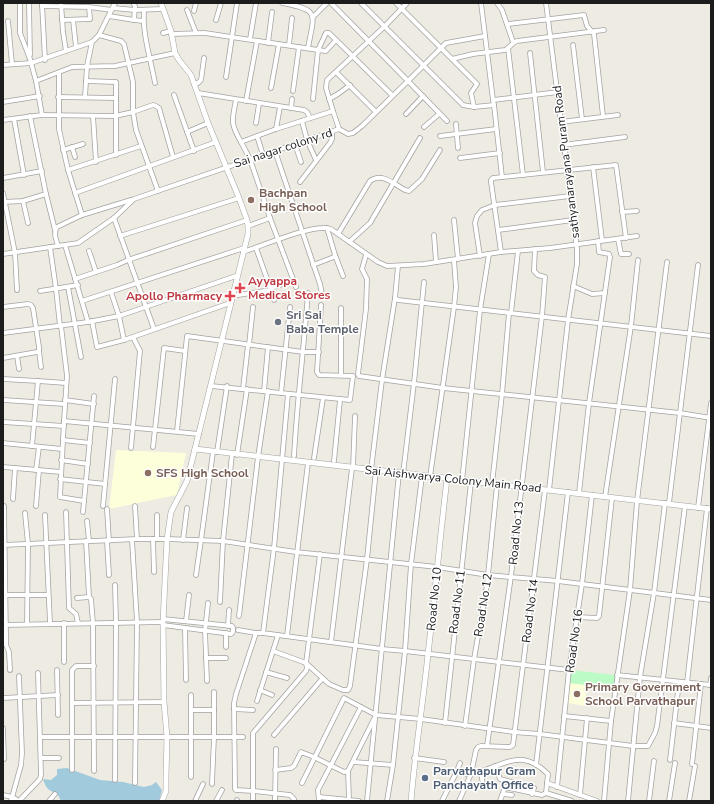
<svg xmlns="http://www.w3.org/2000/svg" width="714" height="804" font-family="'Nunito Sans',sans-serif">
<rect width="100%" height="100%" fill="#eeebe2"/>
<g fill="#fcffda">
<path d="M116 450 186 453 177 495 109 509Z"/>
<path d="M570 683 587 685 585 706 568 703Z"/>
</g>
<path fill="#bcfac6" d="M570 670 616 675 614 688 569 683Z"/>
<path fill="#a1cadd" d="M67 768 100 780 123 782 144 787 152 785 156 782 162 790 159 801H61L57 793C48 791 46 788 43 779L51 780 57 775V769Z"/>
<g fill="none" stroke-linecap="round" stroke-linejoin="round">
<g stroke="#a3a3a3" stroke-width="5.5">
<g id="minor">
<path d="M20 3V33L30 59 36 81 42 115"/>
<path d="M29 3 30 55"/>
<path d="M61 3 63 32 66 51"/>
<path d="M133 3 135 6 134 20 143 21"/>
<path d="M282 3C321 10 314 14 308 48"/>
<path d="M331 3 408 81 446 43 485 36"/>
<path d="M361 3 463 105 474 107 494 105 493 100 558 92"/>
<path d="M396 3 477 84 471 93 474 107"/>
<path d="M481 3 493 100"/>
<path d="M497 3 502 10 513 42"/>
<path d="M546 3 577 249V264L568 320 549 490"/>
<path d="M42 4 45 60"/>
<path d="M42 6 89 7 112 10"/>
<path d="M113 8 135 10 163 9"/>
<path d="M144 10C142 34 151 60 155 83"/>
<path d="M187 10 196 33"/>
<path d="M194 11 196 3"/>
<path d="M109 16 134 20"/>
<path d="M313 17 327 3"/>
<path d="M62 20 90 19 89 7"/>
<path d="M73 20 76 47"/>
<path d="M216 20 221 3"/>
<path d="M8 21 12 64"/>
<path d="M508 24 584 15 587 26 594 34 603 116"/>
<path d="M163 33 171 31"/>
<path d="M171 34 205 33 318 50 326 33H329L392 95"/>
<path d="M99 35 121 41 124 44 133 82V112L136 130 158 191"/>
<path d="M250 39 256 3"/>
<path d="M268 43 272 12"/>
<path d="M289 45 292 18"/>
<path d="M573 45 582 119"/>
<path d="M508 48 523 175"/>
<path d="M530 53 543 172"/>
<path d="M452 59 473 54 505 50C510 48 511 43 517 41L604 30"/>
<path d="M3 65 31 63 92 42"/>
<path d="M336 72 376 112"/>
<path d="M59 73V129L68 170 82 215"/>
<path d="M226 77 237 3"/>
<path d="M36 81 72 67 115 66 175 53"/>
<path d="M86 81 116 82V155"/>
<path d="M194 84 198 83 201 80 204 58"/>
<path d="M271 88 279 44"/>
<path d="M293 91 299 47"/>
<path d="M198 93 304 110 307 112 310 118"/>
<path d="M174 95 194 151"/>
<path d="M58 97 116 98"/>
<path d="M85 97 87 66 92 42 99 35 115 3"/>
<path d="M313 99 318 50 326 51 336 40"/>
<path d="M329 99 338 94 350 85"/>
<path d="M236 100C232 120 230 123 241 142L276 129"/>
<path d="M246 101 257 41"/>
<path d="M3 102 40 96"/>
<path d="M494 105 502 177"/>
<path d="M280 107 276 129 333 111 326 88 327 80 385 26 407 3"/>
<path d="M291 108 292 99"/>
<path d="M333 111 339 129 348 134 353 133 362 126 408 81 447 121"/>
<path d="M406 114 423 96"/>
<path d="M93 116 96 162"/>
<path d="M14 119 24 175"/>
<path d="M3 120 42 115 115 116 133 112 153 105 156 106 159 108 173 157"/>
<path d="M302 121 307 140 316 160"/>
<path d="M561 122 618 115"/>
<path d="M256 123 259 104"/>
<path d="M456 124 458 148"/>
<path d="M424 127 439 114"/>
<path d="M187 132 208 123"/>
<path d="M257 136 263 155"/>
<path d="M440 136 496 129"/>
<path d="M241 142 250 159 270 218 248 226"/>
<path d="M295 144 301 162"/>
<path d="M563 145 625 137"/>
<path d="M72 147 75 157"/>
<path d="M63 150 83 144"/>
<path d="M275 151 320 284 322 294"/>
<path d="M460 158 500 153"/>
<path d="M593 167 602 240"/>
<path d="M68 170 141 146"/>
<path d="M3 178 42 171"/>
<path d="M300 182 330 143 332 139V132"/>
<path d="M3 193 15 253 17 290"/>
<path d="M75 193 216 142"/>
<path d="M46 194 55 230"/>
<path d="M23 201 28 223"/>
<path d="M3 202 23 201 46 194 30 116"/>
<path d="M622 212 637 211"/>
<path d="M114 218 154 329"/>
<path d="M270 218 296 287"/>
<path d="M454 220 458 259"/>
<path d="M327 228 335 255"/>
<path d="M498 230 573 220"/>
<path d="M338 234 370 181C382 172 394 184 405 190L409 191 422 179 440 150"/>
<path d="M434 235 436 262"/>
<path d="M120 236 239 198"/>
<path d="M618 239 621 254H629"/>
<path d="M349 242 370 223 420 138"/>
<path d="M65 245 88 322"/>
<path d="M58 246C56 239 53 233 57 227L82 215 131 200"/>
<path d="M50 247 56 289"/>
<path d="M89 251 96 272"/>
<path d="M243 252C262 246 314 223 331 229L378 262 387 266 424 264 501 252 550 248 637 236"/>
<path d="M501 252 491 182V180L493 178 616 165 626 238"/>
<path d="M3 254 78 243 114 218 134 199 339 129"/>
<path d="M366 255 362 269 367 279 366 309 358 374 359 376 443 388 680 413 711 418"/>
<path d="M480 256 475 223 477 216 482 210 495 205 570 196"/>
<path d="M313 265 334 257 335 255 343 276"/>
<path d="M398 266 395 298 398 300 711 336"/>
<path d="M75 279 117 265 128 260 247 220"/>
<path d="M573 286 592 294 605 293"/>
<path d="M68 287 81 357"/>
<path d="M271 288 280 285"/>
<path d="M56 289 60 326"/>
<path d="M271 290 274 300"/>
<path d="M40 291 78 285"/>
<path d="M111 292 119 316 124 340 230 303"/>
<path d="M232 296 271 290 256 248"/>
<path d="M82 301 244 248"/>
<path d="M3 307 28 304 31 305 33 308 39 347V351L37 352 3 358"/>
<path d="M341 308V375"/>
<path d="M511 313 518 251"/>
<path d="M92 321 97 347 124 340"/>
<path d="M61 326 67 376 64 421"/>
<path d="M3 333 88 322 119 316 236 276"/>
<path d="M249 345 253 307"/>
<path d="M39 351 41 367"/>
<path d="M17 356 19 369"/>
<path d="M3 379 38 381 34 424 3 422"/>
<path d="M38 381 66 383"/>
<path d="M211 386 350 400 353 376 319 375 317 372 321 305"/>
<path d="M243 389 248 345"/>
<path d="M264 391 268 347"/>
<path d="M281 393 290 307"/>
<path d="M288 394 274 548 263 633 382 649 405 651 569 670"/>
<path d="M3 400 65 404"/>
<path d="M65 400 94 404"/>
<path d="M177 431 187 336 303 352H319"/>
<path d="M63 440 90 443"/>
<path d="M3 443 62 449"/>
<path d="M32 446 34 424 64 426"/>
<path d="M153 447 164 348 185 351"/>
<path d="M131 448 140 351 133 337"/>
<path d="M217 452 227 386"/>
<path d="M237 455 247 389"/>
<path d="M294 456C297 402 304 347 308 293"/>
<path d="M314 458 323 398"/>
<path d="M61 460 88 464"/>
<path d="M334 461 340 400"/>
<path d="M3 467 61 472"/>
<path d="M353 468 355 416"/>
<path d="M36 470 39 447"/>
<path d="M371 470 382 380 395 298"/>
<path d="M403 474 414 383 424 282"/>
<path d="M430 477 454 307 456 287 454 260"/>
<path d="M60 479 105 484"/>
<path d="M462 481 480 310 489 254"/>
<path d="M492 484 502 394 509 313"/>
<path d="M579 493 589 403 610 257 609 254 599 252 598 241"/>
<path d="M605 497 631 326 638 260"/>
<path d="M13 499 15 468"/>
<path d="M84 501 60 497 64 421 199 434"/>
<path d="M669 503 698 265"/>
<path d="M4 506 6 637V645L9 652 10 670"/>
<path d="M36 506 39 470"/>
<path d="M103 506 115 379"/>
<path d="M135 506 137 539"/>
<path d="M698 508 711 403"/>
<path d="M107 509 109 541"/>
<path d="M66 512 69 608 76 614 78 623"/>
<path d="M83 512 94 396"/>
<path d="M25 513 28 544 27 624"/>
<path d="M45 515 50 623"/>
<path d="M157 515V539"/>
<path d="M87 521 89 541"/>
<path d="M153 539 154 572"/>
<path d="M132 540 137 622 135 783"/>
<path d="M183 540 187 508"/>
<path d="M86 541 89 597 91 599 93 623 94 771"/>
<path d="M107 541 109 575"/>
<path d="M3 545 137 539H167L223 541 296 552 437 567 488 575 558 581 711 600"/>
<path d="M196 575 201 540 213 452"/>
<path d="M3 595H48"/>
<path d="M77 598 89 597"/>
<path d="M220 602 223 541 232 454"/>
<path d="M239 616 258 457 268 391"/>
<path d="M577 617 597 618 599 616 612 498"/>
<path d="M163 619 232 626 233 628V632L231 634 163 625"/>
<path d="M186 621 189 595"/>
<path d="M3 625 163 622"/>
<path d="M228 626 229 610"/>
<path d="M185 628 186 680"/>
<path d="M238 630 256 633"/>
<path d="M226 633V647"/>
<path d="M287 636 308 463"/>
<path d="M331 642 352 468"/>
<path d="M273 651 306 663 329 684 343 690H348L350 686 367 559 376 470"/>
<path d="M206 658H226"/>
<path d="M64 662V623"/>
<path d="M57 670 58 715"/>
<path d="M266 672 287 678"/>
<path d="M617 675 711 685"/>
<path d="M207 681 205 631 208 603"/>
<path d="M687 683 707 508"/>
<path d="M710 685 711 678"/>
<path d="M260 690 272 695"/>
<path d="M3 698 58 695"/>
<path d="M257 701 278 635"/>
<path d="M73 703 164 702"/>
<path d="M234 709 253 710"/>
<path d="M192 710H214"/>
<path d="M564 716 611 721"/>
<path d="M445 723 471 482"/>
<path d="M674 723 711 728"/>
<path d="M465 726 474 659 487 585 497 485"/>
<path d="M3 728 4 759"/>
<path d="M274 735 322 679"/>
<path d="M41 737H243"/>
<path d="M487 746 511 576 542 316 545 277 538 275 534 271 535 249"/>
<path d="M41 758H59"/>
<path d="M414 758 444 762"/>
<path d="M670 760 679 682"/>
<path d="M354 762 393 765"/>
<path d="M692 764 701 684"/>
<path d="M536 765 568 492"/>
<path d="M495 766 500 779 534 788 532 794"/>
<path d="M72 770V670L76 666H94"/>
<path d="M275 770 291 768 294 766 301 752 314 757 344 772 348 771"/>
<path d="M457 771 470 775"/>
<path d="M481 772 483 785"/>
<path d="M471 774C502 768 519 745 548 774L546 793"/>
<path d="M191 777V695"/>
<path d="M115 780 116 622 115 585"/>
<path d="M302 783 344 698 376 715 421 719 514 732 540 734 633 746H648L655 733 657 726 685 506"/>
<path d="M547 783 597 801"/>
<path d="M212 784 214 737V692"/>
<path d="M557 787 569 670 582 584 592 495"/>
<path d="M503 794 512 795"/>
<path d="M3 795 12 797 19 801 40 779 41 775 38 673"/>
<path d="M580 795 587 718"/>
<path d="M319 797 359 801"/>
<path d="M349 800 348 771 374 719"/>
<path d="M11 801 21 765 22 753 19 676"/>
<path d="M49 801 55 794"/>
<path d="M195 801 203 784"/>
<path d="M216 801 222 790"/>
<path d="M237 801V800"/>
<path d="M253 801V791L236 790 235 789 234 703 236 694 256 633H263"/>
<path d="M275 801 276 749"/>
<path d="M294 801V799L290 795 253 791V733L306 671 307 668 306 663 320 554"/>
<path d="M319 801 318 790 361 707"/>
<path d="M367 801 399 473"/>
<path d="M387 801 393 765 405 651 411 564 422 476"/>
<path d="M442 801 457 771 460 763"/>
<path d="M459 801 471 774 476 750 478 747 481 746 510 747 513 745 545 490"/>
<path d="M500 801 505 787 542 795 546 793 572 801"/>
<path d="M604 801 611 721 630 590 637 501 667 262"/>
<path d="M628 801 640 677 654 593 665 503"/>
<path d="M649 801 654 761"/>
<path d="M669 801 675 763"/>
<path d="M689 801 695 766"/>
</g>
</g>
<g stroke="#a3a3a3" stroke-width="6">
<g id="tertiary">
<path d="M161 3 171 31 175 53 179 60 191 75 208 123 239 198 247 220 248 226V234L187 481 171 512 167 539 163 622 164 702 167 737 166 777V791L162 801"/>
<path d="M195 449 711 509"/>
<path d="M411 801C415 752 423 703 428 654 435 595 440 537 447 479"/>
</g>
</g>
<use href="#minor" stroke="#fff" stroke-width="4"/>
<use href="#tertiary" stroke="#fff" stroke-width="5"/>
</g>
<g fill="#8d6e63" stroke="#fff" stroke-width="1.5">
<circle cx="251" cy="200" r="4"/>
<circle cx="148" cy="473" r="4"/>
<circle cx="577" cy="694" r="4"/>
</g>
<g fill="#e0444e" stroke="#fff" stroke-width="1.5">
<path d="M238 282h4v4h4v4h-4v4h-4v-4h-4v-4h4z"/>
<path d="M228 290h4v4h4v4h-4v4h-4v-4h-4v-4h4z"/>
</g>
<circle fill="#6b7280" stroke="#fff" stroke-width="1.5" cx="278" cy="322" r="4"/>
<circle fill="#5c6f8a" stroke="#fff" stroke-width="1.5" cx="425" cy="778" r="4"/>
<g text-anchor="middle" stroke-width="3" stroke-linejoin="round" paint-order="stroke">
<g font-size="12" fill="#1c1c1c" stroke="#fff">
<text transform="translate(283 148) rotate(-18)" y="4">Sai nagar colony rd</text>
<text transform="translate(566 162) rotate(-97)" y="4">sathyanarayana Puram Road</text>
<text transform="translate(453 479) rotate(6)" y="4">Sai Aishwarya Colony Main Road</text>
<text transform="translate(516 533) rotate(-84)" y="4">Road No 13</text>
<text transform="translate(434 599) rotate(-84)" y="4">Road No 10</text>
<text transform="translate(457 602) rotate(-83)" y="4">Road No 11</text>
<text transform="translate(483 605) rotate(-81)" y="4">Road No 12</text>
<text transform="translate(530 611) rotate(-83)" y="4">Road No 14</text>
<text transform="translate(574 641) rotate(-82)" y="4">Road No 16</text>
</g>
<g font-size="12" font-weight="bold" fill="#785e54" stroke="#fff" text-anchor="start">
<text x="259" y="197">Bachpan<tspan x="259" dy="14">High School</tspan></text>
<text x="156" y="477">SFS High School</text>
<text x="585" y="691">Primary Government<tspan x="585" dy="14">School Parvathapur</tspan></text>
</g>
<g font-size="12" font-weight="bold" fill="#be3a42" stroke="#fff" text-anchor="start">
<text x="248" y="285">Ayyappa<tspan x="248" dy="14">Medical Stores</tspan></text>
<text x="222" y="300" text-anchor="end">Apollo Pharmacy</text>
</g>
<g font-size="12" font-weight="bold" fill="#5b616d" stroke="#fff" text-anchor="start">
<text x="286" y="319">Sri Sai<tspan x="286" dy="14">Baba Temple</tspan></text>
</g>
<g font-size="12" font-weight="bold" fill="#4e5e75" stroke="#fff" text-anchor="start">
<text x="433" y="775">Parvathapur Gram<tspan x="433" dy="14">Panchayath Office</tspan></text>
</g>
</g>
<rect width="714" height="804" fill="none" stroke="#1c1c1c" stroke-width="8"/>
</svg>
